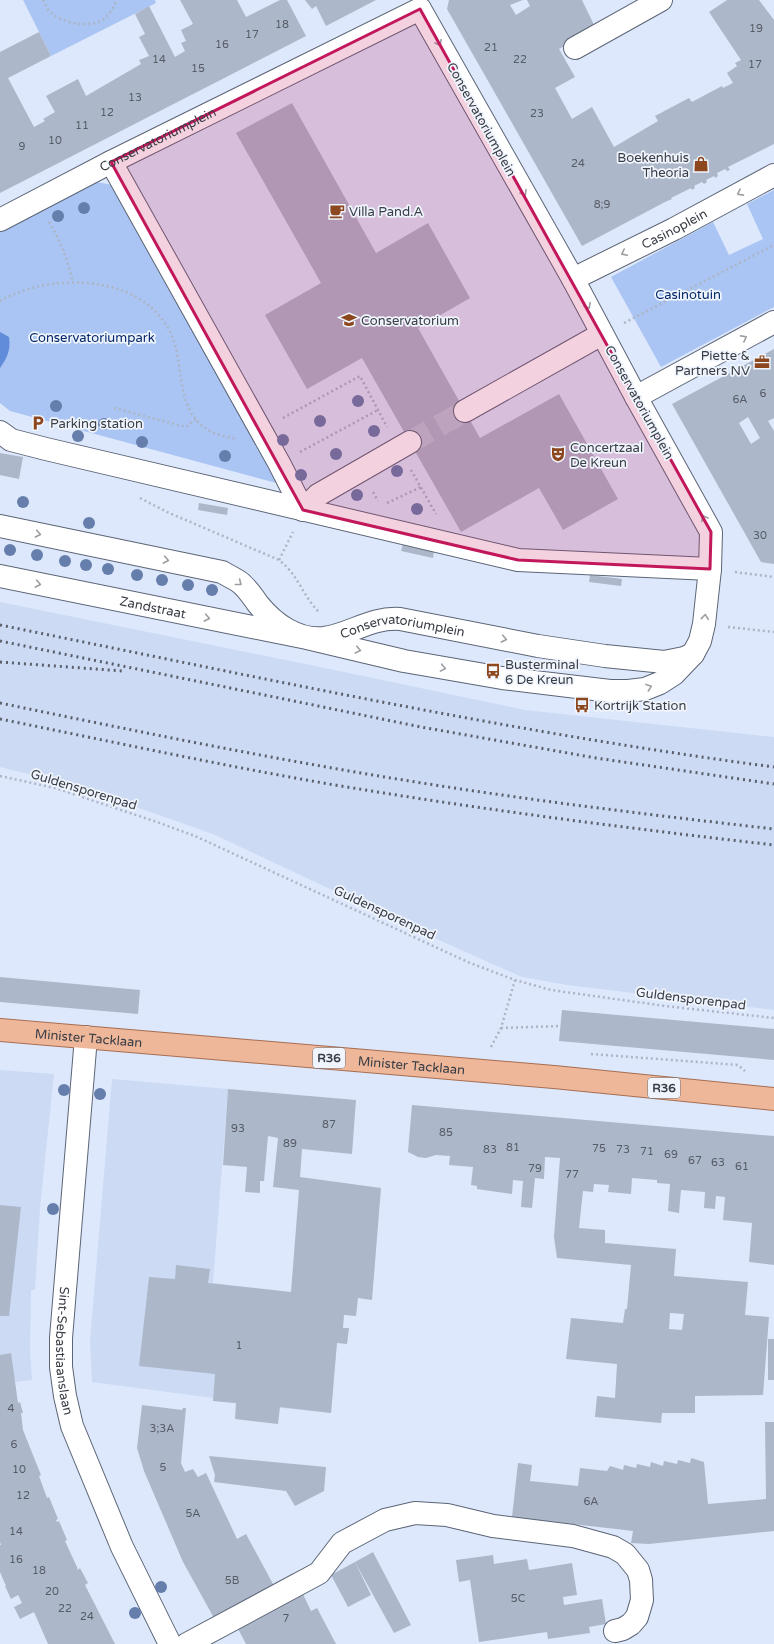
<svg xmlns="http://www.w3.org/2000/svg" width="774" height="1644" font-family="'Varela Round',sans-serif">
<rect width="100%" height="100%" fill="#dde8fc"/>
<g fill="#ccdaf4">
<path d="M0 602 320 667 525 710 774 737V1010L567 985 522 977 432 937 213 834 76 786 0 767Z"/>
<path d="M0 1070 54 1074 40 1208 35 1290H31L30 1350 32 1380 0 1384Z"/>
<path d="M112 1079 228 1089 213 1283 291 1292 338 1327 331 1413 213 1401V1398L92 1382 90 1341Z"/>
</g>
<g fill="#aac5f3">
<path d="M23 0H155L156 3 51 56Z"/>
<path d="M96 182 113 185 280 484 10 411 0 403V232Z"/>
<path d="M774 190V307L661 367 611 277 713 222 729 255 763 239 747 204Z"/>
</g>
<path fill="#618cd9" d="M0 332 9 337C11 350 7 358 0 368Z"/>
<g fill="#adb7ca" fill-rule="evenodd">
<path d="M180 0H237L246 17 280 0H287L306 36 0 193V52L39 32 51 56 8 78 34 127 45 121 43 119 55 112 46 96 78 79 86 96 141 64 139 60 149 56 139 37 145 34 135 14 149 6 175 57 185 51 181 43 186 41 181 30 193 24Z"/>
<path d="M305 0H376L326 26 316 6 312 9Z"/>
<path d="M449 0H523L510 5 516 15 530 6 527 0H582L596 29 559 49 575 77 555 88 572 119 592 107 614 147 658 121 655 116 689 98 692 102 722 86 723 88 733 83 727 73 737 66 735 63 741 60 709 12 727 0H759L774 20V144L728 167 730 170 727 171 725 169 717 173 718 176 715 178 714 176 706 180 707 182 704 184 702 182 694 186 695 188 692 190 691 188 671 198 672 199 665 202 582 246 447 9Z"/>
<path d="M292 103 376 253 428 223 470 298 418 328 480 438 559 394 618 499 563 530 539 488 461 532 362 358 307 389 265 315 321 283 236 133Z"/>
<path d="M774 349V418L768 421 774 431V564L761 562 672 404ZM748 417 760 438 751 444 739 423Z"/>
<path d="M0 453 23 457 19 479 0 475Z"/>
<path d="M199 503 228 508 227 515 198 510Z"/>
<path d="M403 544 434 551 433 558 401 551Z"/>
<path d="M590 575 622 579 621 586 589 582Z"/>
<path d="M0 977 140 990 138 1014 0 1002Z"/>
<path d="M562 1010 774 1029V1060L559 1041Z"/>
<path d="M228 1089 356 1100 352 1154 302 1149 300 1177 381 1188 372 1300 358 1298 356 1316 344 1315 343 1328H349L347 1344 337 1343 331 1413 280 1407 278 1424 235 1419 236 1403 213 1401 215 1374 139 1366 149 1277 175 1279 176 1265 210 1269 208 1283 291 1292 299 1190 273 1187 278 1138 268 1136 264 1181H260V1193L245 1192 247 1167 223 1165Z"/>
<path d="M412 1105 774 1136V1265L749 1262 752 1223 723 1220 725 1197 716 1196 715 1209 704 1208 705 1192 681 1190 679 1213 668 1211 670 1184 657 1183V1180L632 1178 631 1194 608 1192 609 1185 594 1184 593 1192 583 1191 579 1228 605 1230V1243L676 1249 674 1276 748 1282 745 1315 769 1317 763 1395 695 1396V1413H662L661 1423 595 1417 597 1396 615 1398 617 1364 566 1359 571 1318 623 1323 625 1309H627L631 1265 557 1258 554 1237 560 1158 545 1157 544 1179 535 1178 532 1208 521 1207 523 1181 513 1180 512 1194 477 1189V1186L471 1185 473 1167 449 1165 450 1156 436 1155 426 1158 418 1157 408 1152ZM670 1313 684 1314 682 1330 669 1329Z"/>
<path d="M0 1205 21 1207 9 1316H0Z"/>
<rect x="768" y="1339" width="6" height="41"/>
<path d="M11 1353 18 1403 20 1402 23 1413H21L23 1430 41 1475 39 1476 47 1498 49 1497 58 1519 56 1520 57 1522 59 1521 67 1540 65 1541 77 1567 78 1570 80 1568 88 1583 85 1585 115 1644H48L34 1612 20 1619 14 1607 22 1603 18 1595 11 1599 5 1586H6L0 1572V1545H1L0 1542V1355Z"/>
<path d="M142 1405 182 1410 183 1408H186L181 1463 185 1472 193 1469 198 1477 206 1473 237 1539 246 1534 273 1584 293 1573 294 1575 214 1618 183 1562 144 1471 137 1448Z"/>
<path d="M765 1422H774V1531L649 1544 631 1543 633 1531 512 1517 518 1463 532 1465 530 1481 578 1486 580 1468 607 1471 610 1466 623 1470 624 1465 636 1468 637 1464 650 1467 651 1462 663 1466 664 1461 677 1464 678 1460 690 1463 691 1458 704 1462 708 1504 766 1499Z"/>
<path d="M209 1456 326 1467 324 1491 295 1506 286 1491 214 1482 215 1475Z"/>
<path d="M373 1552 411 1625 394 1633 355 1562Z"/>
<path d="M493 1555 494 1564 527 1559 529 1570 572 1563 577 1595 563 1597 564 1605 602 1599 606 1624 589 1627 590 1633 548 1639 547 1632 479 1642 470 1580 459 1582 456 1560Z"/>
<path d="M355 1562 371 1595 348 1607 331 1575Z"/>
<path d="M302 1592 311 1611 317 1608 336 1644H246L236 1625Z"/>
</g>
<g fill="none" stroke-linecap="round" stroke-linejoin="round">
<path stroke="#bcc6d7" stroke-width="22" stroke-dasharray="22 11" stroke-linecap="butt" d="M410 442 465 411"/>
<g stroke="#5c6576" stroke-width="24">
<g id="minor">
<path d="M575 48 661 0"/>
<path d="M111 162 279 463 303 510 318 495 410 442"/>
<path id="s1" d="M0 220 111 162 420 9"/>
<path id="s2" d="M573 279 674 229 774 175"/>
<path d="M636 397 774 322"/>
<path d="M465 411 602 334"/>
<path d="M0 432 11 440 46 449 518 560 710 569"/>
<path id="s3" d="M0 526 222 572C227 575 233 578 238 581 247 587 252 596 258 604 274 624 298 641 324 638 352 634 370 617 400 619L538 646 605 656 664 662 684 658 693 654"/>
<path id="s4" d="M0 576 307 638 404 661 502 678 610 691H628L645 689 660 683 674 674 693 654 700 641 704 624 710 569 711 532 636 397 573 279 420 9"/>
<path id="s5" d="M86 1037 61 1338V1367L65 1396 72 1426 122 1547 170 1644"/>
<path d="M187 1644 319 1573 342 1543 385 1520 415 1513 447 1515 493 1526 573 1536 613 1547 625 1554 638 1570 641 1580 642 1600 637 1617 631 1624 623 1629 615 1631"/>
</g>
</g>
<g stroke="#a76d51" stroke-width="24">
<g id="major">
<path id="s6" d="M0 1030 554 1077 774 1099"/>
</g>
</g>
<g stroke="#acb5c5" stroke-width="2.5" stroke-dasharray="2 3" stroke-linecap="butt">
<path d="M43 0C45 3 46 8 49 11 61 23 91 30 105 18 110 14 114 6 117 0"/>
<path d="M49 222C61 241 68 261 73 283"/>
<path d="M0 301C49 273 137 273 168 328 187 360 172 407 208 430 216 435 228 437 237 439"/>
<path d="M624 323 774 245"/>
<path d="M114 408 186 427 196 419"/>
<path d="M283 418 360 376 387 427"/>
<path d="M300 452 378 410"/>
<path d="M411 470 436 514"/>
<path d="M373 492 378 501"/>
<path d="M140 498 167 512 279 560C298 574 303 597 320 613"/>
<path d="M387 503 421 487"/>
<path d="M279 560 293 532"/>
<path d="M735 572 774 577"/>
<path d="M728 627 774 632"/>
<path d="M0 776 55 788 154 821 195 836 470 963 515 980 551 990 665 1006 774 1018"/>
<path d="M501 1028 561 1026"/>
<path d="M491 1047 501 1028 515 980"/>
<path d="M591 1054 738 1065 745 1071"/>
</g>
<use href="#minor" stroke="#fff" stroke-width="22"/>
<use href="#major" stroke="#eeb79a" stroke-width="22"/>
<g stroke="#5a5f6a" stroke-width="3" stroke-dasharray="2 4" stroke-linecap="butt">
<path d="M0 625C257 677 514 733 774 767"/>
<path d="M0 641 421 727 596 758 774 784"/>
<path d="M0 662 123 671"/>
<path d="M0 703C126 729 252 755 379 776 510 798 642 814 774 829"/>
<path d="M0 719C109 741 219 765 329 784 477 809 625 828 774 845"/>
</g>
</g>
<g fill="#667eac">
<circle cx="84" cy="208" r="6"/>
<circle cx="58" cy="216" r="6"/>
<circle cx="358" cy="401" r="6"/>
<circle cx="56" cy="406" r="6"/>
<circle cx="320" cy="421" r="6"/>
<circle cx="104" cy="424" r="6"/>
<circle cx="374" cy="431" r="6"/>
<circle cx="78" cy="436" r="6"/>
<circle cx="283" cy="440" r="6"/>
<circle cx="142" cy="442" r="6"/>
<circle cx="336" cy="454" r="6"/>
<circle cx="225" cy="456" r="6"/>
<circle cx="397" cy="471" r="6"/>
<circle cx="301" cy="475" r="6"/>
<circle cx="357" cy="495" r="6"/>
<circle cx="23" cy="502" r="6"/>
<circle cx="417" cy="509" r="6"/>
<circle cx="89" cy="523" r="6"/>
<circle cx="10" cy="550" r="6"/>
<circle cx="37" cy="555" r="6"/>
<circle cx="65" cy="561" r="6"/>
<circle cx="86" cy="565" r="6"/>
<circle cx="108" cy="569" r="6"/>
<circle cx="137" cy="575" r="6"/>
<circle cx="162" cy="580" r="6"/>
<circle cx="188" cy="585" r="6"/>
<circle cx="212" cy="590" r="6"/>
<circle cx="64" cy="1090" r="6"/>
<circle cx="100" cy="1094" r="6"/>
<circle cx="53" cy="1209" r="6"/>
<circle cx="161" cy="1587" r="6"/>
<circle cx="135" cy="1613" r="6"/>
</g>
<defs><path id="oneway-chevron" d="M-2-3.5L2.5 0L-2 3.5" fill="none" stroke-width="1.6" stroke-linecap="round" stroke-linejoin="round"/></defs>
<g stroke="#9c9ea2">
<use href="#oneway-chevron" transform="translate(439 43) rotate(61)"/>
<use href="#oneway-chevron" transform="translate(524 193) rotate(60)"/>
<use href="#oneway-chevron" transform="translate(740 193) rotate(152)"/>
<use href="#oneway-chevron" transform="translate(624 253) rotate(153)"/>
<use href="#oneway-chevron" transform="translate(588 306) rotate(62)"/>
<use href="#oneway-chevron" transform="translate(744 338) rotate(-28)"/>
<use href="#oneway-chevron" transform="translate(704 518) rotate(-119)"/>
<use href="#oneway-chevron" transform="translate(38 534) rotate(11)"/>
<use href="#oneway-chevron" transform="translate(166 560) rotate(11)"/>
<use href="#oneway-chevron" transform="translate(239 583) rotate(38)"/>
<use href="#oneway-chevron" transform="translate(38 584) rotate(11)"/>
<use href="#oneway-chevron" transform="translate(705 617) rotate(-84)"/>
<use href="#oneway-chevron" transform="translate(207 618) rotate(11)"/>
<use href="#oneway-chevron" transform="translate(504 639) rotate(11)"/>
<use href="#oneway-chevron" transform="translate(358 650) rotate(13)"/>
<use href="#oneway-chevron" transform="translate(443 668) rotate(10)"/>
<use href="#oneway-chevron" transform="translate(649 687) rotate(-20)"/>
</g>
<path fill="#c2185b" fill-opacity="0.2" stroke="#c2185b" stroke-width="3" stroke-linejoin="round" d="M420 9 711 532 710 569 518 560 303 510 111 162Z"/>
<defs>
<g id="shop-bare" transform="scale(1.2)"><path d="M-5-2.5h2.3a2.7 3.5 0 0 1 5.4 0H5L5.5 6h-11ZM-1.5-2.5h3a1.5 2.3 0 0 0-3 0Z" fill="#8c471e" stroke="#f0f5fd" stroke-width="2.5" paint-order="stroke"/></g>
<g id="cafe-bare" transform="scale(1.2)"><path d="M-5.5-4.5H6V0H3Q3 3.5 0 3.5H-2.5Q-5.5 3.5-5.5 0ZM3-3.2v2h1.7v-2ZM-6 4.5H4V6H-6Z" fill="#8c471e" stroke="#f0f5fd" stroke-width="2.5" paint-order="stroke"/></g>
<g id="school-bare" transform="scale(1.2)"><path d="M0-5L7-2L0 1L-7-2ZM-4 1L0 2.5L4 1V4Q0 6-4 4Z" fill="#8c471e" stroke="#f0f5fd" stroke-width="2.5" paint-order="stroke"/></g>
<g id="office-bare" transform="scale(1.2)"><path d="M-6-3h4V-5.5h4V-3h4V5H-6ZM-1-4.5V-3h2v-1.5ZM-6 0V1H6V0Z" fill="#8c471e" stroke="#f0f5fd" stroke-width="2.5" paint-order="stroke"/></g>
<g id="parking-bare" transform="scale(1.2)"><path d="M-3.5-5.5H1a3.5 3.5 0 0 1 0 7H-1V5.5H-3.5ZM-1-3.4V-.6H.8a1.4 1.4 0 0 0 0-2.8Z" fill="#8c471e" stroke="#f0f5fd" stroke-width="2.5" paint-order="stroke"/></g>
<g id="theatre-bare" transform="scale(1.2)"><path d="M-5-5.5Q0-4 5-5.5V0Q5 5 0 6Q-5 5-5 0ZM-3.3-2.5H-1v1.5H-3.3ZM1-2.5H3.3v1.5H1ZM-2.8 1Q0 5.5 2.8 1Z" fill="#8c471e" stroke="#f0f5fd" stroke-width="2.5" paint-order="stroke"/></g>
<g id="bus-bare" transform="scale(1.2)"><path d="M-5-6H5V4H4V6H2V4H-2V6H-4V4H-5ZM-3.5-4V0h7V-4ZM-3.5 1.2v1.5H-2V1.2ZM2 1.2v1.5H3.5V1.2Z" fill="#8c471e" stroke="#f0f5fd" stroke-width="2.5" paint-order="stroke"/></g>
</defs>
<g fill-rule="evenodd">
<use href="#shop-bare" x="701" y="164"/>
<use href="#cafe-bare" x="337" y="211"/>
<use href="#school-bare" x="349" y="320"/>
<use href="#office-bare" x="762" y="362"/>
<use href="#parking-bare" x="38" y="423"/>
<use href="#theatre-bare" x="558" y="454"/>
<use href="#bus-bare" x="493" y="671"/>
<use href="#bus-bare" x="582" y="705"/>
</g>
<g text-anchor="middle" stroke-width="3.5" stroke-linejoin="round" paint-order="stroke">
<g font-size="11" fill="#565c66">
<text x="282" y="28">18</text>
<text x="756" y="32">19</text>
<text x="252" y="38">17</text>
<text x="222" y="48">16</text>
<text x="491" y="51">21</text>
<text x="159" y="63">14</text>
<text x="520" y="63">22</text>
<text x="755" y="68">17</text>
<text x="198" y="72">15</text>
<text x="135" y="101">13</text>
<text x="107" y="116">12</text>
<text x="537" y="117">23</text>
<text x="82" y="129">11</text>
<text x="55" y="144">10</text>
<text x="22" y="150">9</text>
<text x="578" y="167">24</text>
<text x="602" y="208">8;9</text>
<text x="763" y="397">6</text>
<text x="740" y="403">6A</text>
<text x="760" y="539">30</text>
<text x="329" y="1128">87</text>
<text x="238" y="1132">93</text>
<text x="446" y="1136">85</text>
<text x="290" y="1147">89</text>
<text x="513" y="1151">81</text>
<text x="599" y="1152">75</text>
<text x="490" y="1153">83</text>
<text x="623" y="1153">73</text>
<text x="647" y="1155">71</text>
<text x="671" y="1158">69</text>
<text x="695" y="1164">67</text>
<text x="718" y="1166">63</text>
<text x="742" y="1170">61</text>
<text x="535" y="1172">79</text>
<text x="572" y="1178">77</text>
<text x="239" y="1349">1</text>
<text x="11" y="1412">4</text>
<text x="162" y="1432">3;3A</text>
<text x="14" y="1448">6</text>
<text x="163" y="1471">5</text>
<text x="19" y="1473">10</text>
<text x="23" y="1499">12</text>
<text x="591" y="1505">6A</text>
<text x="193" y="1517">5A</text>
<text x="16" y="1535">14</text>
<text x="16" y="1563">16</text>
<text x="39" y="1574">18</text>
<text x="232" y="1584">5B</text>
<text x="52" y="1595">20</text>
<text x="518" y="1602">5C</text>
<text x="65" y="1612">22</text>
<text x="87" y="1620">24</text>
<text x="286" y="1622">7</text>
</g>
<g fill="#f0f5fd" stroke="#70747c" stroke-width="1">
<rect x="313" y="1048" width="32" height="20" rx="3"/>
<rect x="648" y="1078" width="32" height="20" rx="3"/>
</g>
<g font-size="12" font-weight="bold" fill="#393d45">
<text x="329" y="1062">R36</text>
<text x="664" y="1092">R36</text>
</g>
<g font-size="13" fill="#393d45" stroke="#f0f5fd">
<text transform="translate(482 119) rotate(61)" y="5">Conservatoriumplein</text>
<text dy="5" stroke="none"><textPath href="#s1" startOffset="177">Conservatoriumplein</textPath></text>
<text dy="5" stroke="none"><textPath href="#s2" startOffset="113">Casinoplein</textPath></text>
<text transform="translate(640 402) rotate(61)" y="5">Conservatoriumplein</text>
<text dy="5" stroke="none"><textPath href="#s4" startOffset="156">Zandstraat</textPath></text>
<text dy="5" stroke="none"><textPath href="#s3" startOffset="434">Conservatoriumplein</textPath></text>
<text transform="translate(84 789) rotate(17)" y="5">Guldensporenpad</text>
<text transform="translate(385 912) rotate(25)" y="5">Guldensporenpad</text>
<text transform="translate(691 998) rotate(7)" y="5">Guldensporenpad</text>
<text dy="5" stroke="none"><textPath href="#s6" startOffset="89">Minister Tacklaan</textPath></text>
<text dy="5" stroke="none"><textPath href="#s6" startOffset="413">Minister Tacklaan</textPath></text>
<text dy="5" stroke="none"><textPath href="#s5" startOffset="315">Sint-Sebastiaanslaan</textPath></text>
</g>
<g font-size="13" fill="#393d45" stroke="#f0f5fd" text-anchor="start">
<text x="689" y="162" text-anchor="end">Boekenhuis<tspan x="689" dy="15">Theoria</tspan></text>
<text x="349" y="216">Villa Pand.A</text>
<text x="361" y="325">Conservatorium</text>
<text x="750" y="360" text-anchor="end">Piette &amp;<tspan x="750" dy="15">Partners NV</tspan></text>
<text x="50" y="428">Parking station</text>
<text x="570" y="452">Concertzaal<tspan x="570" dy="15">De Kreun</tspan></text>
<text x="505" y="669">Busterminal<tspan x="505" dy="15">6 De Kreun</tspan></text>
<text x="594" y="710">Kortrijk Station</text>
</g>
<g font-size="13" fill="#04286b" stroke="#f0f5fd">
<text x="688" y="299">Casinotuin</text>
<text x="92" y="342">Conservatoriumpark</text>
</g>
</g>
</svg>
